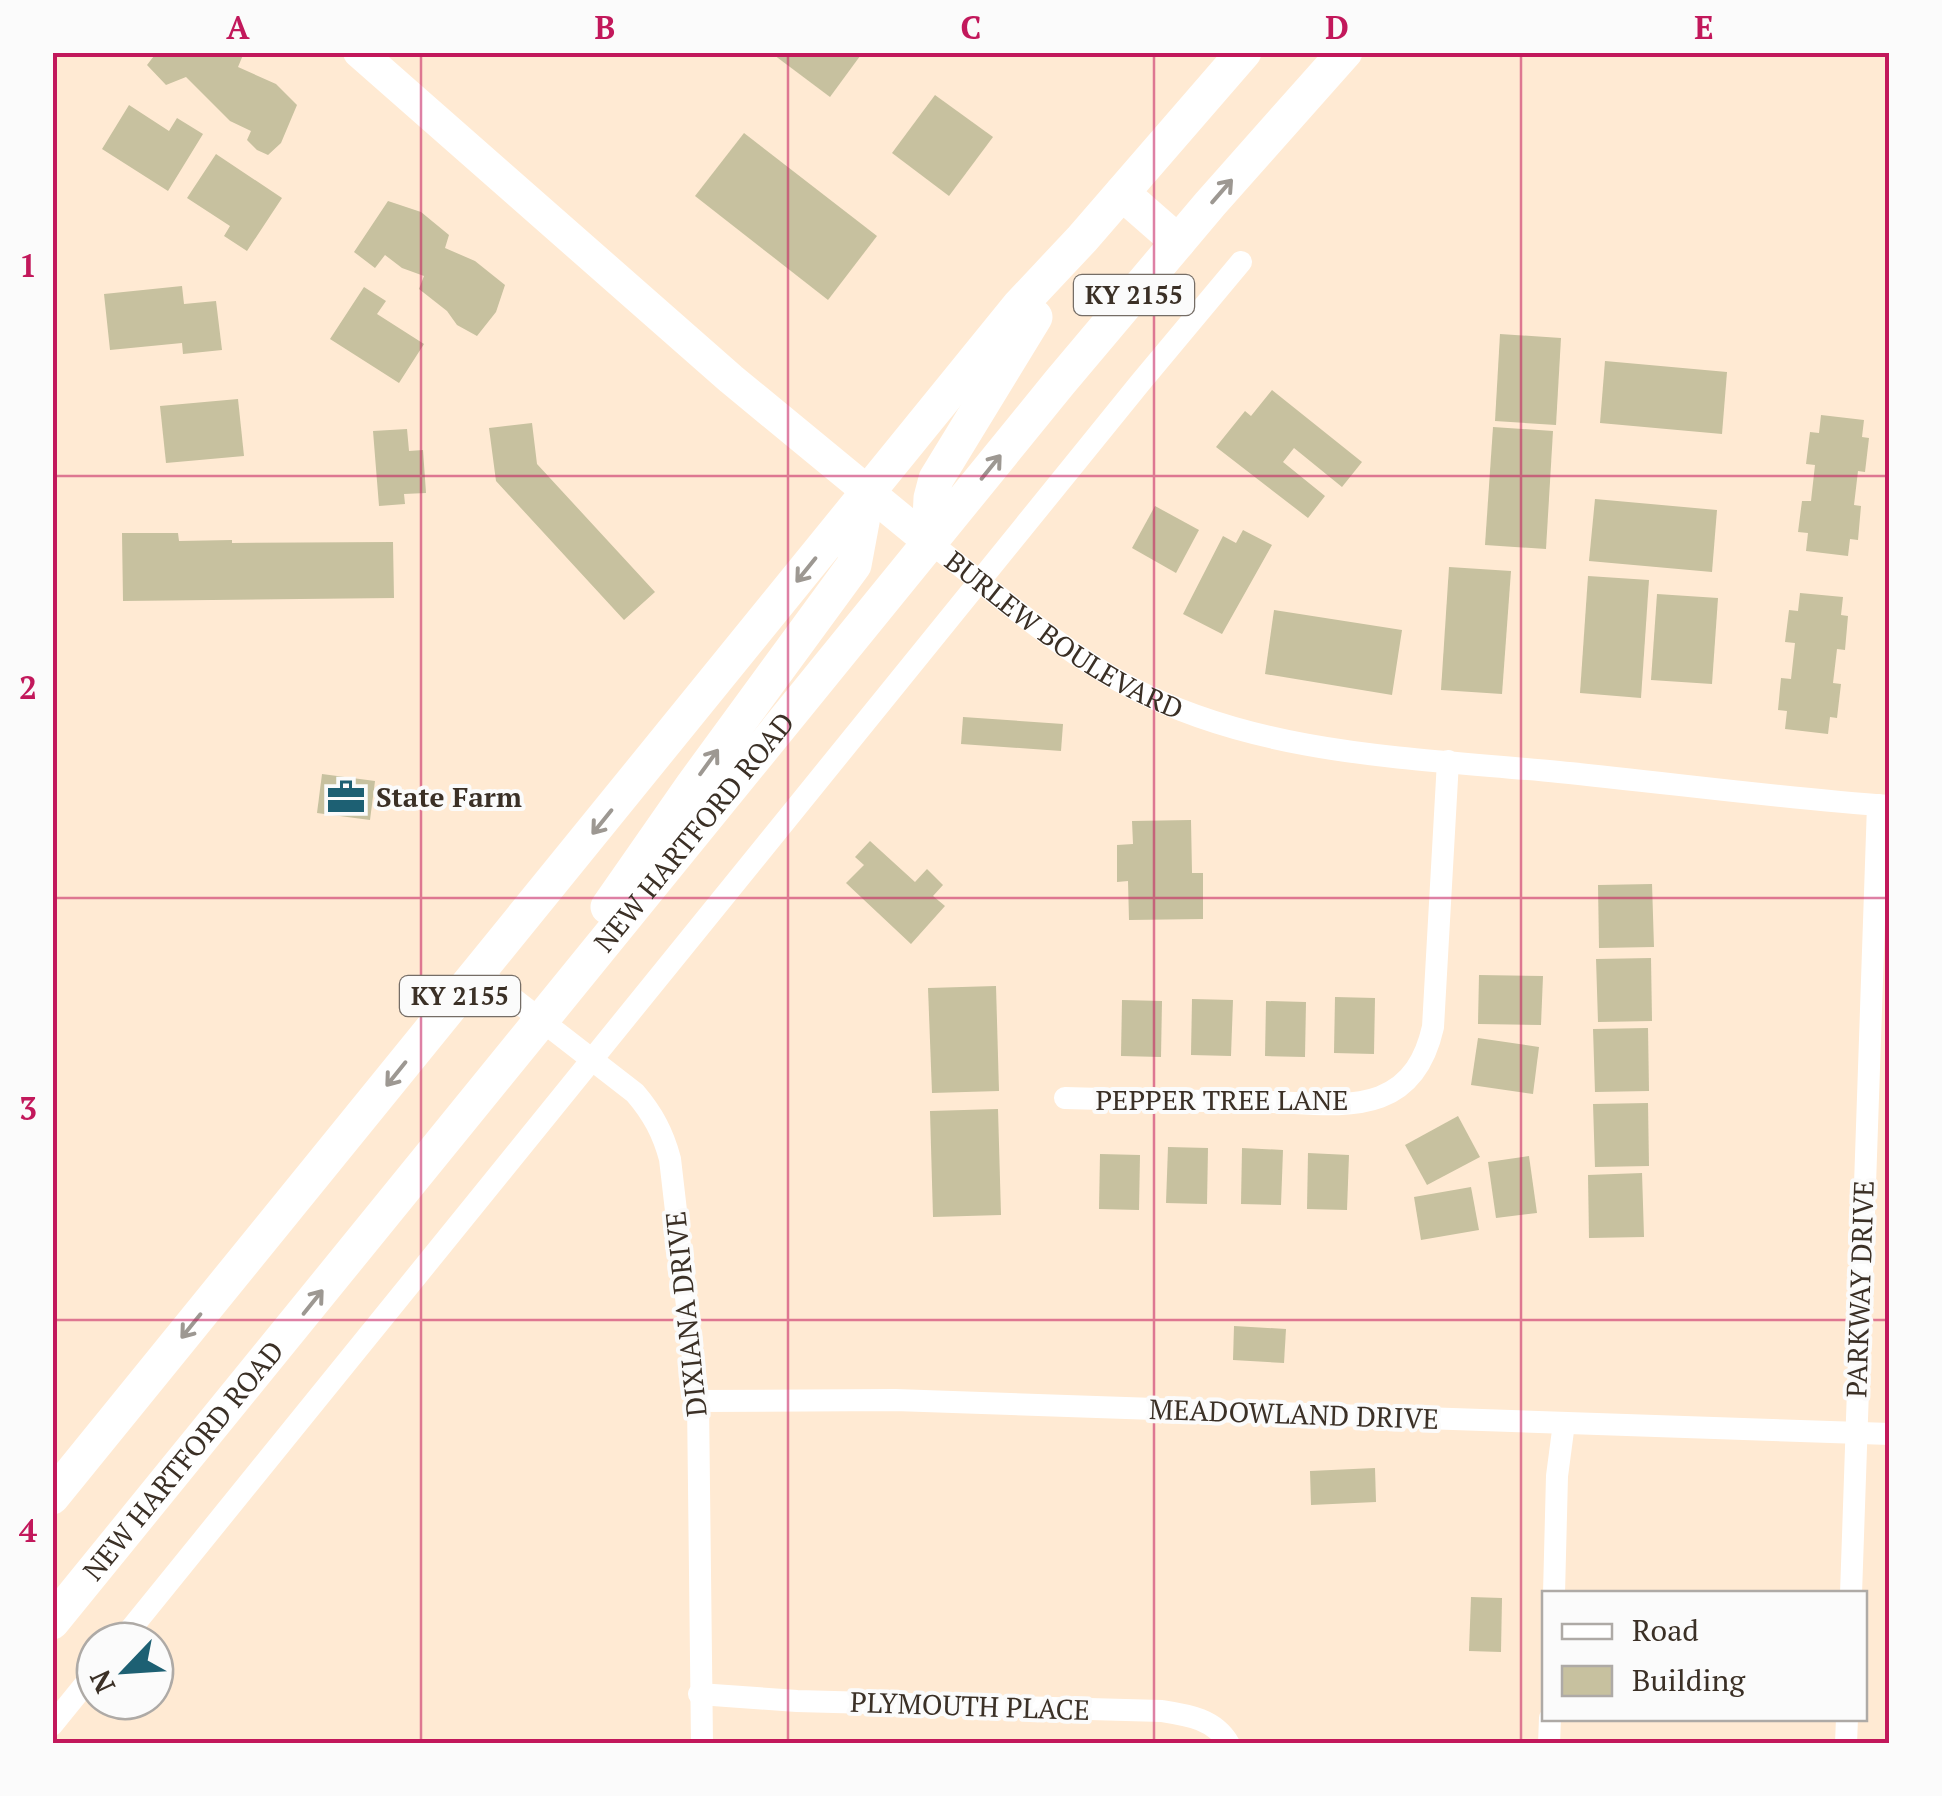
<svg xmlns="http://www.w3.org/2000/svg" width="1942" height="1796" font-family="'PT Serif',serif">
<rect width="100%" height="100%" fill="#ffead3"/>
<g fill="#c7c19f">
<path d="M157 52H241L243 55 238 67 276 84 297 105 281 143 268 155 257 150 247 140 251 131 230 121 186 77 166 85 147 65Z"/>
<path d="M770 52H863L830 97Z"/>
<path d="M935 95 993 137 949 196 892 153Z"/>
<path d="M129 105 169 131 177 118 203 134 168 191 102 149Z"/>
<path d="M744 133 877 236 828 300 695 196Z"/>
<path d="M216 154 282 198 247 251 224 236 230 226 187 198Z"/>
<path d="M388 201 421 212 449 235 445 248 475 261 505 285 496 312 477 336 457 325 447 311 419 289 424 276 402 268 385 255 375 268 354 252Z"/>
<path d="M182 286 184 304 216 301 222 350 183 354 182 343 110 350 104 294Z"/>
<path d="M364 287 386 301 377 314 424 344 399 383 330 339Z"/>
<path d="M1500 334 1561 338 1556 425 1495 421Z"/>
<path d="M1605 361 1727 372 1722 434 1600 423Z"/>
<path d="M1272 390 1362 462 1342 487 1294 448 1283 462 1325 496 1308 518 1216 447 1245 411 1251 416Z"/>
<path d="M238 399 244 456 166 463 160 406Z"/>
<path d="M1821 415 1864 420 1862 437 1869 438 1865 472 1858 471 1854 505 1861 506 1858 540 1850 539 1848 556 1806 551 1808 533 1798 532 1802 501H1811L1815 465 1806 464 1810 432 1819 433Z"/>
<path d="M532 423 537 464 655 592 624 620 496 481 489 428Z"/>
<path d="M1493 427 1553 431 1546 549 1485 545Z"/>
<path d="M407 429 409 451 423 450 426 493 404 494 405 504 379 506 373 431Z"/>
<path d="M1595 499 1717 510 1712 572 1589 561Z"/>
<path d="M1155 506 1199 530 1176 573 1132 548Z"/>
<path d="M1243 530 1272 545 1222 634 1183 614 1223 536 1236 543Z"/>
<path d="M122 533H178L179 541 232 540V543L393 542 394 598 123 601Z"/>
<path d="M1449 567 1511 571 1502 694 1441 690Z"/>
<path d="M1588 576 1649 580 1641 698 1580 693Z"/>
<path d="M1800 593 1843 597 1841 615 1848 616 1845 650 1837 649 1833 683 1841 684 1837 718 1830 717 1828 734 1785 729 1787 711 1778 710 1781 678 1791 679 1795 643 1785 642 1789 610 1798 611Z"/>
<path d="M1657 594 1718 598 1712 684 1651 680Z"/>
<path d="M1274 610 1402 630 1392 695 1265 674Z"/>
<path d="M963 717 1063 724 1061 751 961 744Z"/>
<path d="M322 774 375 781 370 820 317 813Z"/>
<path d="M1191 820 1192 873H1203V919L1129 920 1128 881 1117 882V845L1133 844 1132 821Z"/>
<path d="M870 841 915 882 927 869 943 885 933 896 945 906 911 944 846 883 864 865 855 857Z"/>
<path d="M1652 884 1654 947 1599 948 1598 885Z"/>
<path d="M1651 958 1652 1021 1598 1022 1596 959Z"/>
<path d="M1479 975 1543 976 1541 1025 1478 1024Z"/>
<path d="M996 986 999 1091 932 1093 928 988Z"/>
<path d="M1335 997 1375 998 1374 1054 1334 1053Z"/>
<path d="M1192 999 1233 1000 1231 1056 1191 1055Z"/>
<path d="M1122 1000 1162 1001 1161 1057 1121 1056Z"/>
<path d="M1266 1001 1306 1002 1305 1057 1265 1056Z"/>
<path d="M1648 1028 1649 1091 1595 1092 1593 1029Z"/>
<path d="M1478 1038 1539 1047 1533 1094 1471 1085Z"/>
<path d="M1648 1103 1649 1166 1595 1167 1593 1104Z"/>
<path d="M998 1109 1001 1215 933 1217 930 1111Z"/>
<path d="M1458 1116 1480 1157 1427 1185 1405 1145Z"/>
<path d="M1168 1147 1208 1148 1207 1204 1166 1203Z"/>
<path d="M1242 1148 1283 1150 1281 1205 1241 1204Z"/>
<path d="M1308 1153 1349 1155 1347 1210 1307 1209Z"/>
<path d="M1100 1154 1140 1155 1139 1210 1099 1209Z"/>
<path d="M1529 1156 1537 1213 1496 1218 1488 1162Z"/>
<path d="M1642 1173 1644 1237 1589 1238 1588 1175Z"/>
<path d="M1471 1187 1479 1230 1421 1240 1414 1197Z"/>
<path d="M1234 1326 1286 1329 1284 1363 1233 1360Z"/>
<path d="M1375 1468 1376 1502 1311 1505 1310 1471Z"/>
<path d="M1471 1597 1502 1598 1501 1652 1469 1651Z"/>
</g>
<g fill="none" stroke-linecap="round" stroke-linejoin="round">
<g stroke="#fff" stroke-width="22">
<path id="s1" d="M929 542C996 592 1057 649 1132 688 1263 756 1415 758 1559 772 1669 783 1779 798 1890 806"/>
<path d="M479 972 635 1093C653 1114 663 1133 670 1159L698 1401 702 1744"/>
<path d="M1065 1098C1134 1100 1203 1101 1273 1102 1306 1103 1348 1109 1380 1097 1412 1085 1426 1058 1433 1027L1448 761"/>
<path d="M698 1401 895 1400 1890 1434"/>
<path d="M1554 1594 1557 1476 1564 1423"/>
<path d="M1851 1594 1878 805"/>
<path d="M121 1641 1140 383 1241 262"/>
<path d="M699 1694 797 1701 1162 1711C1188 1715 1215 1719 1229 1744"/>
<path d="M52 1725 95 1672"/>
<path d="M1549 1744 1550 1718"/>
<path d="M1846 1744 1847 1718"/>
</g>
<path stroke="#fff" stroke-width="32" d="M359 52 731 379 929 542"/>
<g stroke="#fff" stroke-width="35">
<path d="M1122 193 1178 242"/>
<path d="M929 542 931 498 936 479 1035 317"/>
<path d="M608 907 693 785 854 565 867 495"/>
<path d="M52 1497 1019 306 1082 239 1244 52"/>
<path id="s2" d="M52 1622 1060 382 1210 204 1345 52"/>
</g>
</g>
<defs><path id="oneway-shaft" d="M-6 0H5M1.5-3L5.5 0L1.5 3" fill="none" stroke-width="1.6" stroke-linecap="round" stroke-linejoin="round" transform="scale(2.5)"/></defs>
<g stroke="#9d9892">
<use href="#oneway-shaft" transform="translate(1222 191) rotate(-49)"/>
<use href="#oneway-shaft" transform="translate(991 467) rotate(-51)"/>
<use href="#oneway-shaft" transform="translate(806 570) rotate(129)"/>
<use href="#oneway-shaft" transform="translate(709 762) rotate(-54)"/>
<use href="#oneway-shaft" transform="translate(602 822) rotate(129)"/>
<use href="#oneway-shaft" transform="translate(396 1074) rotate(129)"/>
<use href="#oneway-shaft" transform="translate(313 1302) rotate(-51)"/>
<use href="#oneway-shaft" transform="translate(191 1326) rotate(129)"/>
</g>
<path fill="none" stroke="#c2185b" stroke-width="2.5" stroke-opacity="0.55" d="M421 52V1744M788 52V1744M1154 52V1744M1521 52V1744M52 476H1890M52 898H1890M52 1320H1890"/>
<defs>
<g id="office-bare" transform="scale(3)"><path d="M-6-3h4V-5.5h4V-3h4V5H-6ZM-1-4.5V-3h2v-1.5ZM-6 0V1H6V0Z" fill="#1d6073" stroke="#fbfbfb" stroke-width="2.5" paint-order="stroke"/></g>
</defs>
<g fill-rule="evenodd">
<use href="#office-bare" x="346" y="797"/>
</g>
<g text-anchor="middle" stroke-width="8" stroke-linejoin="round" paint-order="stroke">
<g fill="#fbfbfb" stroke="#756d66" stroke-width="2.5">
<rect x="1074" y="275" width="120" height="40" rx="8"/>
<rect x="400" y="976" width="120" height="40" rx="8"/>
</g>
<g font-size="25" font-weight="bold" fill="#3b3026">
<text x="1134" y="304">KY 2155</text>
<text x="460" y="1005">KY 2155</text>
</g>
<g font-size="28" fill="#3b3026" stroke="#fbfbfb">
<text dy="10" stroke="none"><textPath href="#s1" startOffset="165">BURLEW BOULEVARD</textPath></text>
<text dy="10" stroke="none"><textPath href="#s2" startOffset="1018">NEW HARTFORD ROAD</textPath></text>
<text x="1222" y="1110">PEPPER TREE LANE</text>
<text transform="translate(1860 1289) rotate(-88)" y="10">PARKWAY DRIVE</text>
<text transform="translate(686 1314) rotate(-96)" y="10">DIXIANA DRIVE</text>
<text transform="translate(1294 1414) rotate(2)" y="10">MEADOWLAND DRIVE</text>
<text dy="10" stroke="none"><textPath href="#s2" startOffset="208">NEW HARTFORD ROAD</textPath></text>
<text transform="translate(970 1706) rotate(2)" y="10">PLYMOUTH PLACE</text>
</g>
<g font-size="28" font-weight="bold" fill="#3b3026" stroke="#fbfbfb" text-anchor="start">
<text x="376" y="807">State Farm</text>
</g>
</g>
<rect width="1942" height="1796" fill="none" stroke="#fbfbfb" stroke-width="110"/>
<rect x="1542" y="1591" width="325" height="130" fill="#fbfbfb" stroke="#aeaaa6" stroke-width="2.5"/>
<rect x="1562" y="1624" width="50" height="15" fill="#ffffff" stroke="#aeaaa6" stroke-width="2.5"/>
<text x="1632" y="1641" font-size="30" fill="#3b3026">Road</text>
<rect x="1562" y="1666" width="50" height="30" fill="#c7c19f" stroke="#aeaaa6" stroke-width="2.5"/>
<text x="1632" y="1691" font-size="30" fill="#3b3026">Building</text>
<g transform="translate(125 1671) rotate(245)"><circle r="48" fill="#fbfbfb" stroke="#aeaaa6" stroke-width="2.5"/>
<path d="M0-8L18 38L0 25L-18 38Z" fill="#1d6073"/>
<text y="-15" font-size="28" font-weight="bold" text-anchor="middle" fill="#3b3026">N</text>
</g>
<rect x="55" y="55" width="1832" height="1686" fill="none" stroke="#c2185b" stroke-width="4"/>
<g font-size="32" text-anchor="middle" font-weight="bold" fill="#c2185b">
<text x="238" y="39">A</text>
<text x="605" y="39">B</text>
<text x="971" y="39">C</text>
<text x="1337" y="39">D</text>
<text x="1704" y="39">E</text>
<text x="28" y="277">1</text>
<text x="28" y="699">2</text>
<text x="28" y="1120">3</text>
<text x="28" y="1542">4</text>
</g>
</svg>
